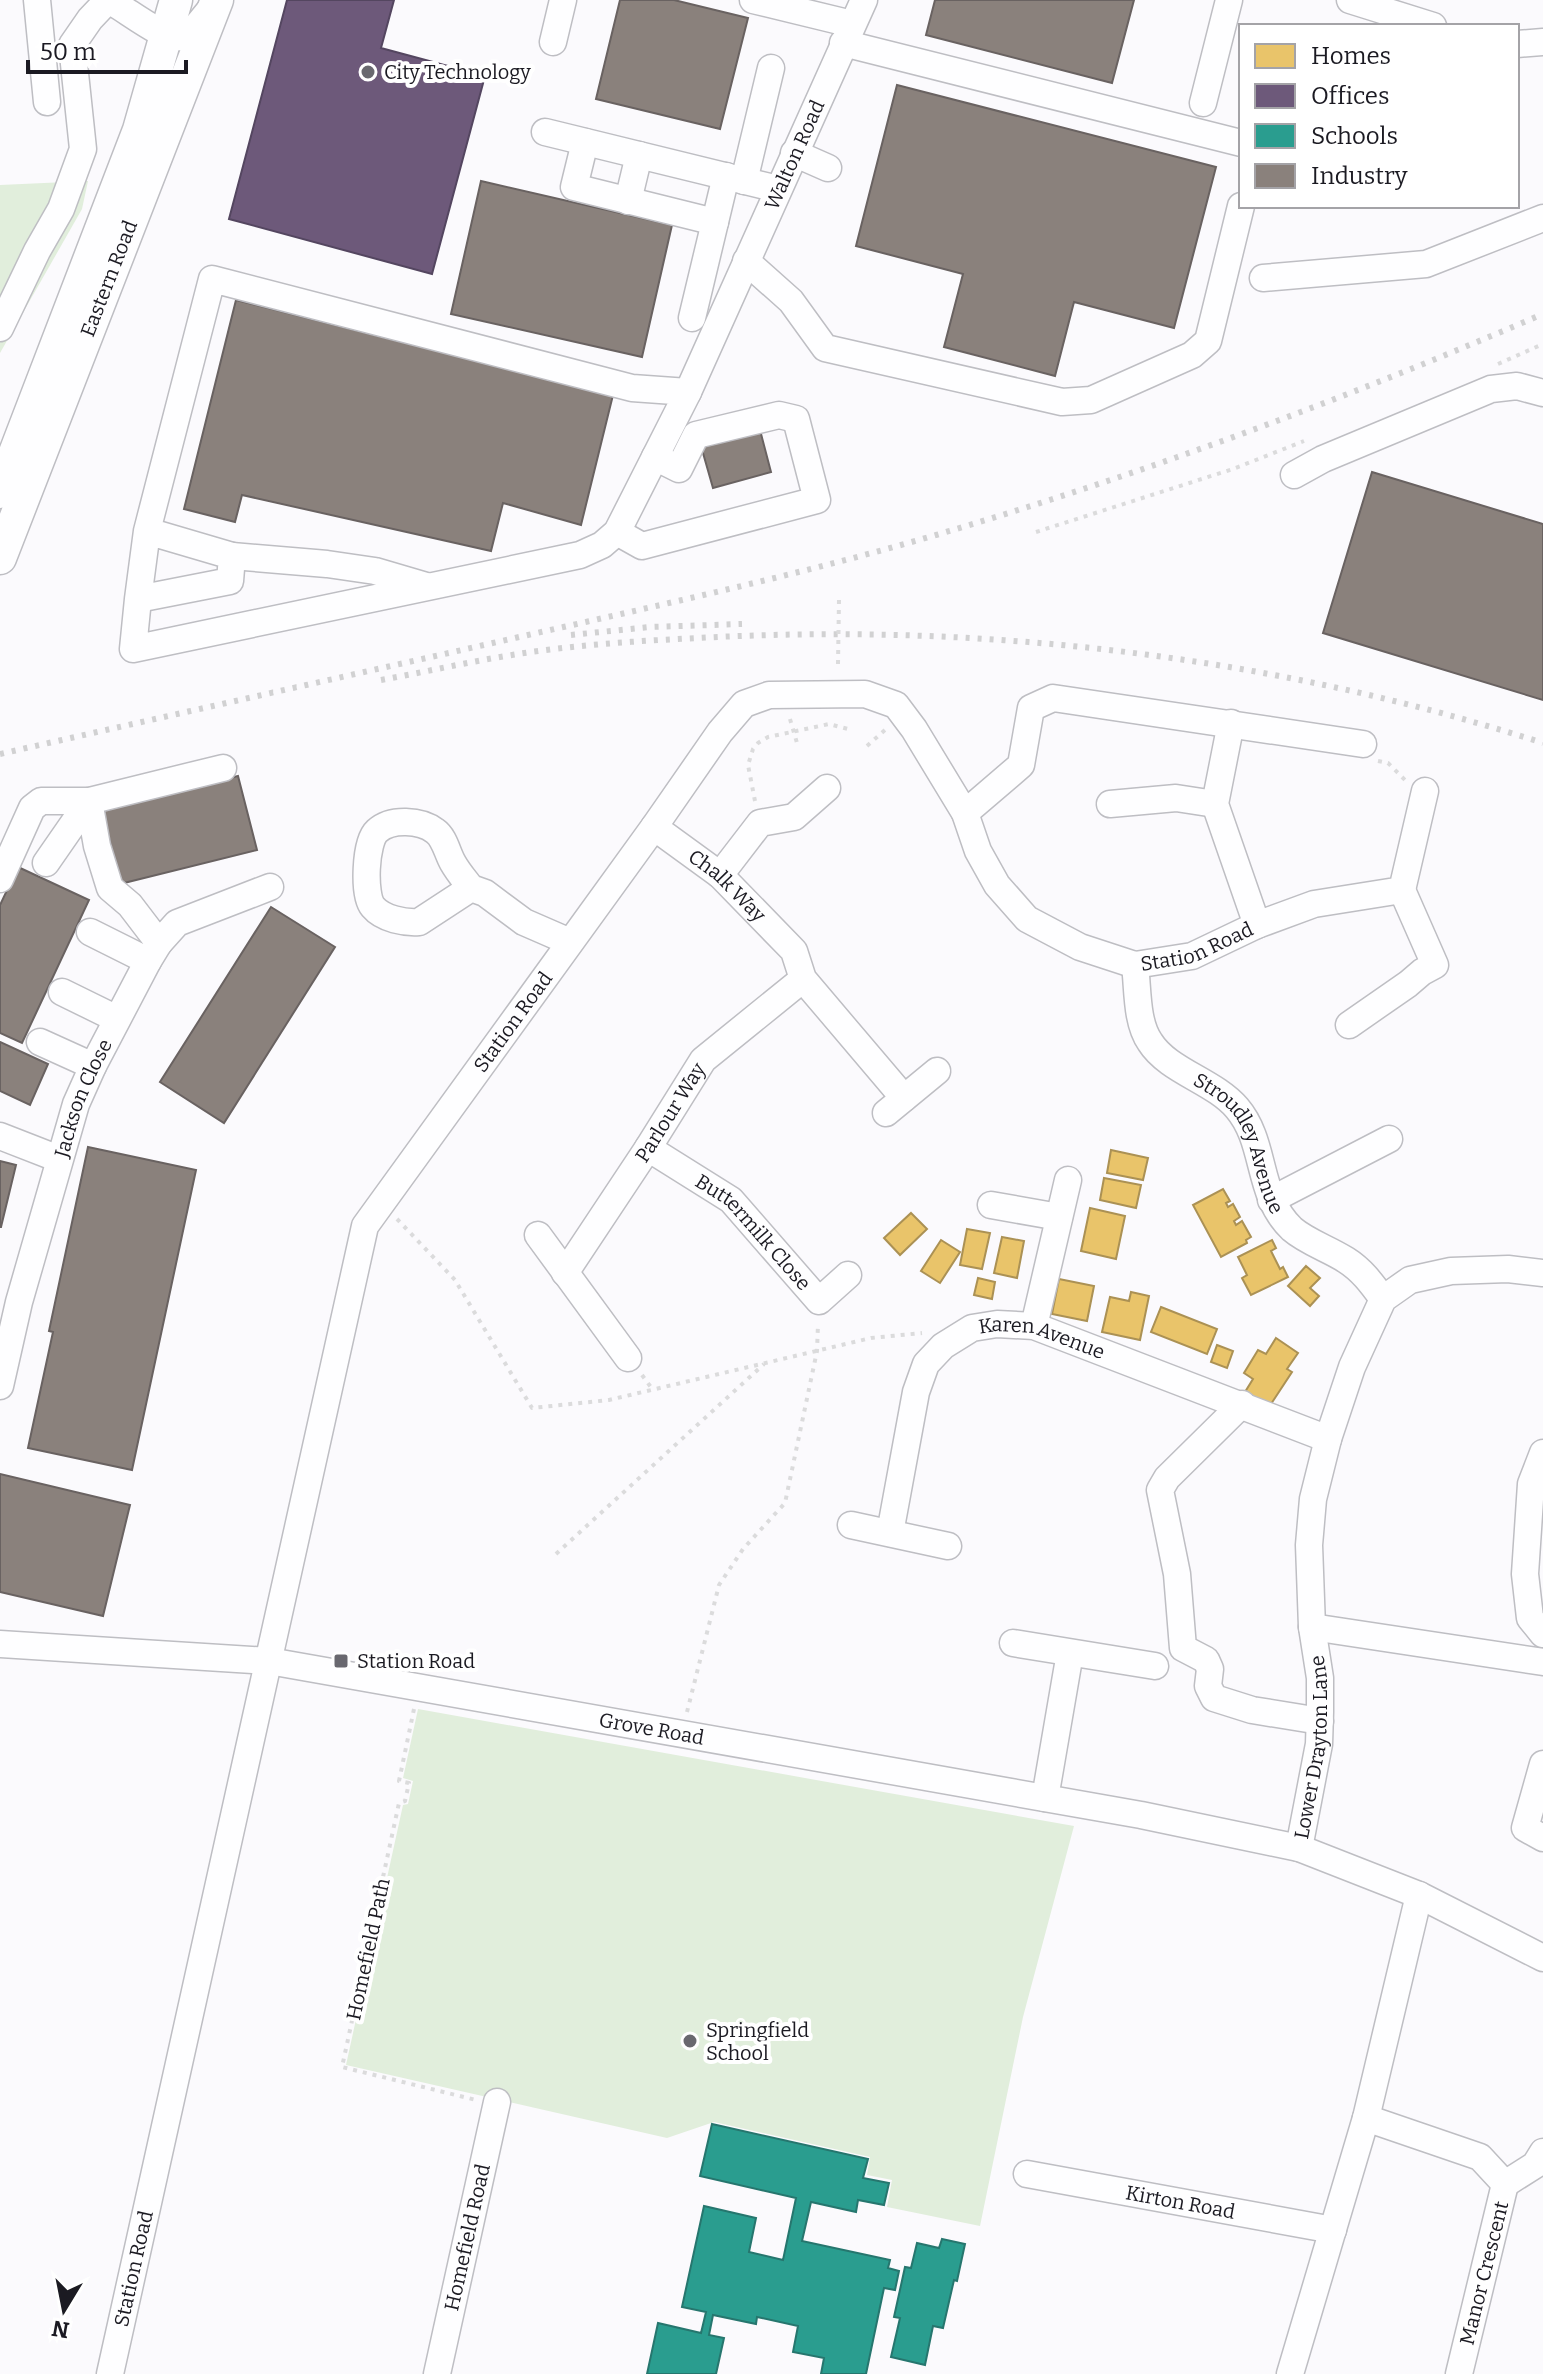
<svg xmlns="http://www.w3.org/2000/svg" width="1543" height="2374" font-family="Bitter,serif">
<rect width="100%" height="100%" fill="#fbfafd"/>
<g fill="#e1eedc">
<path d="M88 181 82 209 0 353V185Z"/>
<path d="M418 1709 1074 1826 1023 2017 980 2226 887 2207 892 2180 867 2175 870 2157 714 2122 667 2138 346 2065 403 1805 408 1804 413 1781 403 1778Z"/>
</g>
<g fill="#e9c46a" stroke="#ab9154" stroke-width="2">
<path d="M1111 1150 1148 1158 1143 1180 1107 1173Z"/>
<path d="M1104 1178 1141 1185 1136 1208 1100 1200Z"/>
<path d="M1223 1189 1230 1201 1226 1203 1228 1207 1233 1204 1240 1217 1234 1221 1236 1225 1242 1221 1251 1237 1246 1240 1247 1243 1221 1257 1193 1205Z"/>
<path d="M1090 1208 1125 1216 1116 1259 1081 1251Z"/>
<path d="M911 1213 927 1229 900 1255 884 1238Z"/>
<path d="M967 1229 990 1233 982 1269 960 1265Z"/>
<path d="M1002 1237 1024 1241 1017 1278 994 1273Z"/>
<path d="M941 1240 960 1252 940 1283 921 1271Z"/>
<path d="M1272 1240 1276 1248 1271 1251 1280 1269 1283 1267 1288 1277 1251 1295 1242 1278 1247 1275 1238 1257Z"/>
<path d="M1306 1266 1320 1278 1310 1288 1319 1296 1310 1306 1288 1286Z"/>
<path d="M978 1278 995 1282 992 1299 974 1295Z"/>
<path d="M1059 1279 1094 1286 1087 1321 1052 1314Z"/>
<path d="M1131 1292 1149 1296 1140 1340 1102 1332 1110 1297 1129 1301Z"/>
<path d="M1161 1307 1217 1329 1207 1354 1151 1332Z"/>
<path d="M1276 1338 1298 1353 1287 1369 1292 1372 1269 1407 1245 1392 1253 1379 1244 1373 1258 1350 1266 1354Z"/>
<path d="M1217 1345 1233 1351 1227 1368 1211 1362Z"/>
</g>
<path fill="#6d597a" stroke="#544660" stroke-width="2" d="M287 0H394L381 48 485 76 432 274 229 219Z"/>
<g fill="#2a9d8f" stroke="#26766e" stroke-width="2">
<path d="M712 2124 868 2159 863 2178 889 2183 884 2205 858 2200 856 2212 811 2202 802 2241 890 2260 888 2268 899 2271 895 2290 884 2288 866 2374H821L824 2358 793 2352 798 2326 757 2317 756 2324 713 2315 709 2335 724 2338 716 2374H647L658 2323 701 2333 706 2312 682 2307 704 2206 756 2218 749 2252 783 2260 796 2198 700 2176Z"/>
<path d="M942 2239 965 2244 957 2281 954 2280 943 2328 933 2326 925 2365 891 2357 900 2318 894 2317 905 2267 911 2268 917 2243 939 2248Z"/>
</g>
<g fill="#8a817c" stroke="#696261" stroke-width="2">
<path d="M620 0H674L748 18 720 129 596 99Z"/>
<path d="M935 0H1134L1112 83 926 35Z"/>
<path d="M897 85 1216 167 1174 328 1074 302 1055 376 944 347 963 274 856 246Z"/>
<path d="M481 181 672 225 642 357 451 314Z"/>
<path d="M236 300 613 395 581 525 503 503 491 551 242 495 235 522 184 509Z"/>
<path d="M760 430 771 472 713 488 701 446Z"/>
<path d="M1372 472 1543 524V700L1323 633Z"/>
<path d="M238 776 257 850 120 884 102 810Z"/>
<path d="M18 867 89 900 22 1043 0 1033V905Z"/>
<path d="M271 907 335 947 224 1123 160 1082Z"/>
<path d="M0 1042 48 1064 30 1105 0 1091Z"/>
<path d="M88 1147 196 1170 132 1470 28 1448 53 1332 49 1331Z"/>
<path d="M0 1161 16 1165 1 1227H0Z"/>
<path d="M0 1474 130 1505 103 1616 0 1592Z"/>
</g>
<g fill="none" stroke-linecap="round" stroke-linejoin="round">
<g stroke="#bebec3" stroke-width="29">
<g id="minor">
<path d="M37 0 47 102"/>
<path d="M108 0C125 8 164 41 181 37 192 35 202 19 209 11"/>
<path d="M753 0 852 24"/>
<path d="M1350 0 1433 26"/>
<path d="M553 42 563 0"/>
<path d="M843 43 1241 143"/>
<path d="M1517 44 1543 42"/>
<path d="M1203 103 1229 0"/>
<path d="M545 132 778 189"/>
<path d="M585 142 574 187 715 222"/>
<path d="M794 153 828 168"/>
<path d="M744 181 771 68"/>
<path d="M628 201 639 155"/>
<path d="M746 261 791 301 825 348 1062 402 1091 400 1192 355 1208 341 1241 206"/>
<path d="M1263 278 1426 264 1543 218"/>
<path d="M692 318 726 176"/>
<path d="M0 328 37 251 61 209 83 149 72 45 90 19 108 0"/>
<path id="s1" d="M688 392 864 0"/>
<path d="M1294 475 1323 459 1491 389 1517 386 1543 393"/>
<path d="M617 532 642 546 817 500 796 419 779 415 696 435 679 469 655 457"/>
<path d="M232 556 327 564 375 571 426 586"/>
<path d="M138 599 147 531 212 279 632 388 688 392 617 532 602 545 580 555 133 649 138 599 230 581 232 556 147 531"/>
<path d="M1231 723 1215 804 1257 925"/>
<path d="M1110 804 1176 798 1215 804"/>
<path d="M965 813 1021 765 1031 708 1053 698 1363 744"/>
<path id="s2" d="M654 827 720 875 794 951 803 979 904 1098"/>
<path d="M46 863 89 801 97 846 110 888 130 905 159 943"/>
<path d="M720 875 760 823 794 817 827 788"/>
<path d="M0 879 32 808 41 801H89L223 768"/>
<path d="M471 888C465 880 458 872 453 863 447 853 445 838 435 831 421 820 391 818 377 831 365 842 363 895 373 907 383 919 405 923 419 922L471 888 485 893 524 922 570 942"/>
<path d="M90 932 148 961"/>
<path id="s3" d="M1135 965C1138 989 1136 1022 1150 1042 1168 1071 1214 1081 1237 1108 1267 1143 1256 1195 1292 1229 1307 1242 1329 1249 1346 1260 1362 1270 1372 1284 1383 1299"/>
<path d="M62 992 117 1019"/>
<path d="M1349 1025 1408 984 1422 972 1435 965 1402 890"/>
<path d="M40 1042 93 1066"/>
<path d="M886 1113 937 1071"/>
<path d="M0 1136 59 1159"/>
<path id="s4" d="M648 1148 731 1200 819 1301 848 1275"/>
<path d="M1271 1200 1389 1139"/>
<path d="M991 1205 1059 1217"/>
<path d="M538 1235 628 1358"/>
<path id="s5" d="M565 1273 648 1148 703 1060 803 979"/>
<path d="M1034 1326 1068 1180"/>
<path id="s6" d="M0 1386 19 1302 76 1104 93 1066 148 961 159 943 177 923 270 887"/>
<path d="M1242 1404 1167 1478 1160 1490 1177 1574 1183 1648 1206 1660 1210 1669 1208 1686 1214 1698 1252 1710 1320 1721"/>
<path d="M1543 1453 1531 1484 1525 1574 1530 1618 1543 1634"/>
<path d="M851 1525 948 1546"/>
<path id="s7" d="M890 1533 916 1392 926 1364 943 1346 972 1328 997 1324 1034 1326 1328 1439"/>
<path d="M1312 1627 1543 1662"/>
<path d="M1013 1643 1155 1666"/>
<path id="s8" d="M0 1644 269 1661 1141 1815 1299 1848 1419 1895 1543 1958"/>
<path d="M1543 1764 1525 1828 1543 1838"/>
<path d="M1045 1798 1070 1653"/>
<path id="s9" d="M1299 1848 1319 1744 1320 1712V1678L1312 1627 1309 1545 1313 1499 1328 1439 1352 1367 1383 1299 1410 1280 1451 1271 1508 1269 1543 1273"/>
<path d="M1366 2118 1480 2157 1505 2184 1459 2374"/>
<path id="s10" d="M1027 2174 1333 2230"/>
<path d="M1505 2184 1535 2165 1543 2152"/>
<path id="s11" d="M110 2374 365 1226 654 827 720 732 744 704 769 695 865 694 896 705 914 729 965 813 978 851 997 885 1027 919 1080 947 1135 965 1192 956 1257 925 1314 904 1402 890 1425 791"/>
<path id="s12" d="M437 2374 497 2102"/>
<path d="M1290 2374 1366 2118 1419 1895"/>
</g>
</g>
<g stroke="#bebec3" stroke-width="35">
<g id="major">
<path d="M0 492 139 130 176 0"/>
<path id="s13" d="M0 558 217 0"/>
</g>
</g>
<g stroke="#dbdbdc" stroke-width="4" stroke-dasharray="4 6" stroke-linecap="butt">
<path d="M1498 364 1543 344"/>
<path d="M1036 532 1233 469 1304 441"/>
<path d="M790 719 797 743"/>
<path d="M867 746 886 729"/>
<path d="M1378 761 1388 763 1405 780"/>
<path d="M755 801 748 765 753 749 758 743 768 737 829 724 852 730"/>
<path d="M397 1219 455 1280 532 1408 609 1400 871 1338 922 1333"/>
<path d="M642 1375 653 1390"/>
<path d="M556 1554 764 1364"/>
<path d="M414 1709 399 1781 409 1783 405 1801 399 1803 342 2067 476 2100"/>
<path d="M687 1712 719 1585 743 1549 785 1503 817 1351 818 1324"/>
</g>
<use href="#minor" stroke="#fefeff" stroke-width="26"/>
<use href="#major" stroke="#fefeff" stroke-width="32"/>
<g stroke="#d1d1d2" stroke-width="6" stroke-dasharray="4 8" stroke-linecap="butt">
<path d="M571 635 650 627 742 624"/>
<path d="M381 680C425 672 468 662 512 655 572 645 636 641 698 638 981 622 1272 656 1543 743"/>
<path d="M0 754C176 714 352 675 528 635 665 604 802 574 936 535 1143 474 1345 399 1543 314"/>
</g>
<path stroke="#dbdbdc" stroke-width="4" stroke-dasharray="4 6" stroke-linecap="butt" d="M838 664 839 599"/>
</g>
<g fill="#69686f" stroke="#fff" stroke-width="3">
<circle cx="368" cy="72" r="8"/>
<rect x="333" y="1653" width="16" height="16" rx="4"/>
<circle cx="690" cy="2041" r="8"/>
</g>
<g text-anchor="middle" stroke-width="8" stroke-linejoin="round" paint-order="stroke">
<g font-size="20" fill="#1b1a22" stroke="#fff" text-anchor="start">
<text x="384" y="79">City Technology</text>
<text x="357" y="1668">Station Road</text>
<text x="706" y="2037">Springfield<tspan x="706" dy="23">School</tspan></text>
</g>
<g font-size="20" fill="#1b1a22" stroke="#fff">
<text dy="7" stroke="none"><textPath href="#s1" startOffset="260">Walton Road</textPath></text>
<text dy="7" stroke="none"><textPath href="#s13" startOffset="300">Eastern Road</textPath></text>
<text dy="7" stroke="none"><textPath href="#s2" startOffset="94">Chalk Way</textPath></text>
<text dy="7" stroke="none"><textPath href="#s11" startOffset="2412">Station Road</textPath></text>
<text dy="7" stroke="none"><textPath href="#s11" startOffset="1428">Station Road</textPath></text>
<text dy="7" stroke="none"><textPath href="#s6" startOffset="300">Jackson Close</textPath></text>
<text dy="7" stroke="none"><textPath href="#s5" startOffset="192">Parlour Way</textPath></text>
<text dy="7" stroke="none"><textPath href="#s3" startOffset="220">Stroudley Avenue</textPath></text>
<text dy="7" stroke="none"><textPath href="#s4" startOffset="136">Buttermilk Close</textPath></text>
<text dy="7" stroke="none"><textPath href="#s7" startOffset="304">Karen Avenue</textPath></text>
<text dy="7" stroke="none"><textPath href="#s8" startOffset="658">Grove Road</textPath></text>
<text dy="7" stroke="none"><textPath href="#s9" startOffset="102">Lower Drayton Lane</textPath></text>
<text transform="translate(368 1949) rotate(-78)" y="7">Homefield Path</text>
<text dy="7" stroke="none"><textPath href="#s10" startOffset="156">Kirton Road</textPath></text>
<text dy="7" stroke="none"><textPath href="#s12" startOffset="140">Homefield Road</textPath></text>
<text dy="7" stroke="none"><textPath href="#s11" startOffset="108">Station Road</textPath></text>
<text transform="translate(1484 2273) rotate(-76)" y="7">Manor Crescent</text>
</g>
</g>
<rect x="1239" y="24" width="280" height="184" fill="#ffffff" stroke="#a4a3a7" stroke-width="2"/>
<rect x="1255" y="44" width="40" height="24" fill="#e9c46a" stroke="#a4a3a7" stroke-width="2"/>
<text x="1311" y="64" font-size="24" fill="#1b1a22">Homes</text>
<rect x="1255" y="84" width="40" height="24" fill="#6d597a" stroke="#a4a3a7" stroke-width="2"/>
<text x="1311" y="104" font-size="24" fill="#1b1a22">Offices</text>
<rect x="1255" y="124" width="40" height="24" fill="#2a9d8f" stroke="#a4a3a7" stroke-width="2"/>
<text x="1311" y="144" font-size="24" fill="#1b1a22">Schools</text>
<rect x="1255" y="164" width="40" height="24" fill="#8a817c" stroke="#a4a3a7" stroke-width="2"/>
<text x="1311" y="184" font-size="24" fill="#1b1a22">Industry</text>
<g transform="translate(64 2310) rotate(190)" stroke="#ffffff" stroke-width="6" paint-order="stroke">
<path d="M0-6L14 30L0 20L-14 30Z" fill="#1b1a22"/>
<text y="-12" font-size="22" font-weight="bold" text-anchor="middle" fill="#1b1a22">N</text>
</g>
<path d="M28 60v12h158v-12" fill="none" stroke="#1b1a22" stroke-width="4"/>
<text x="40" y="60" font-size="24" fill="#1b1a22" stroke="#ffffff" stroke-width="6" paint-order="stroke">50 m</text>
</svg>
